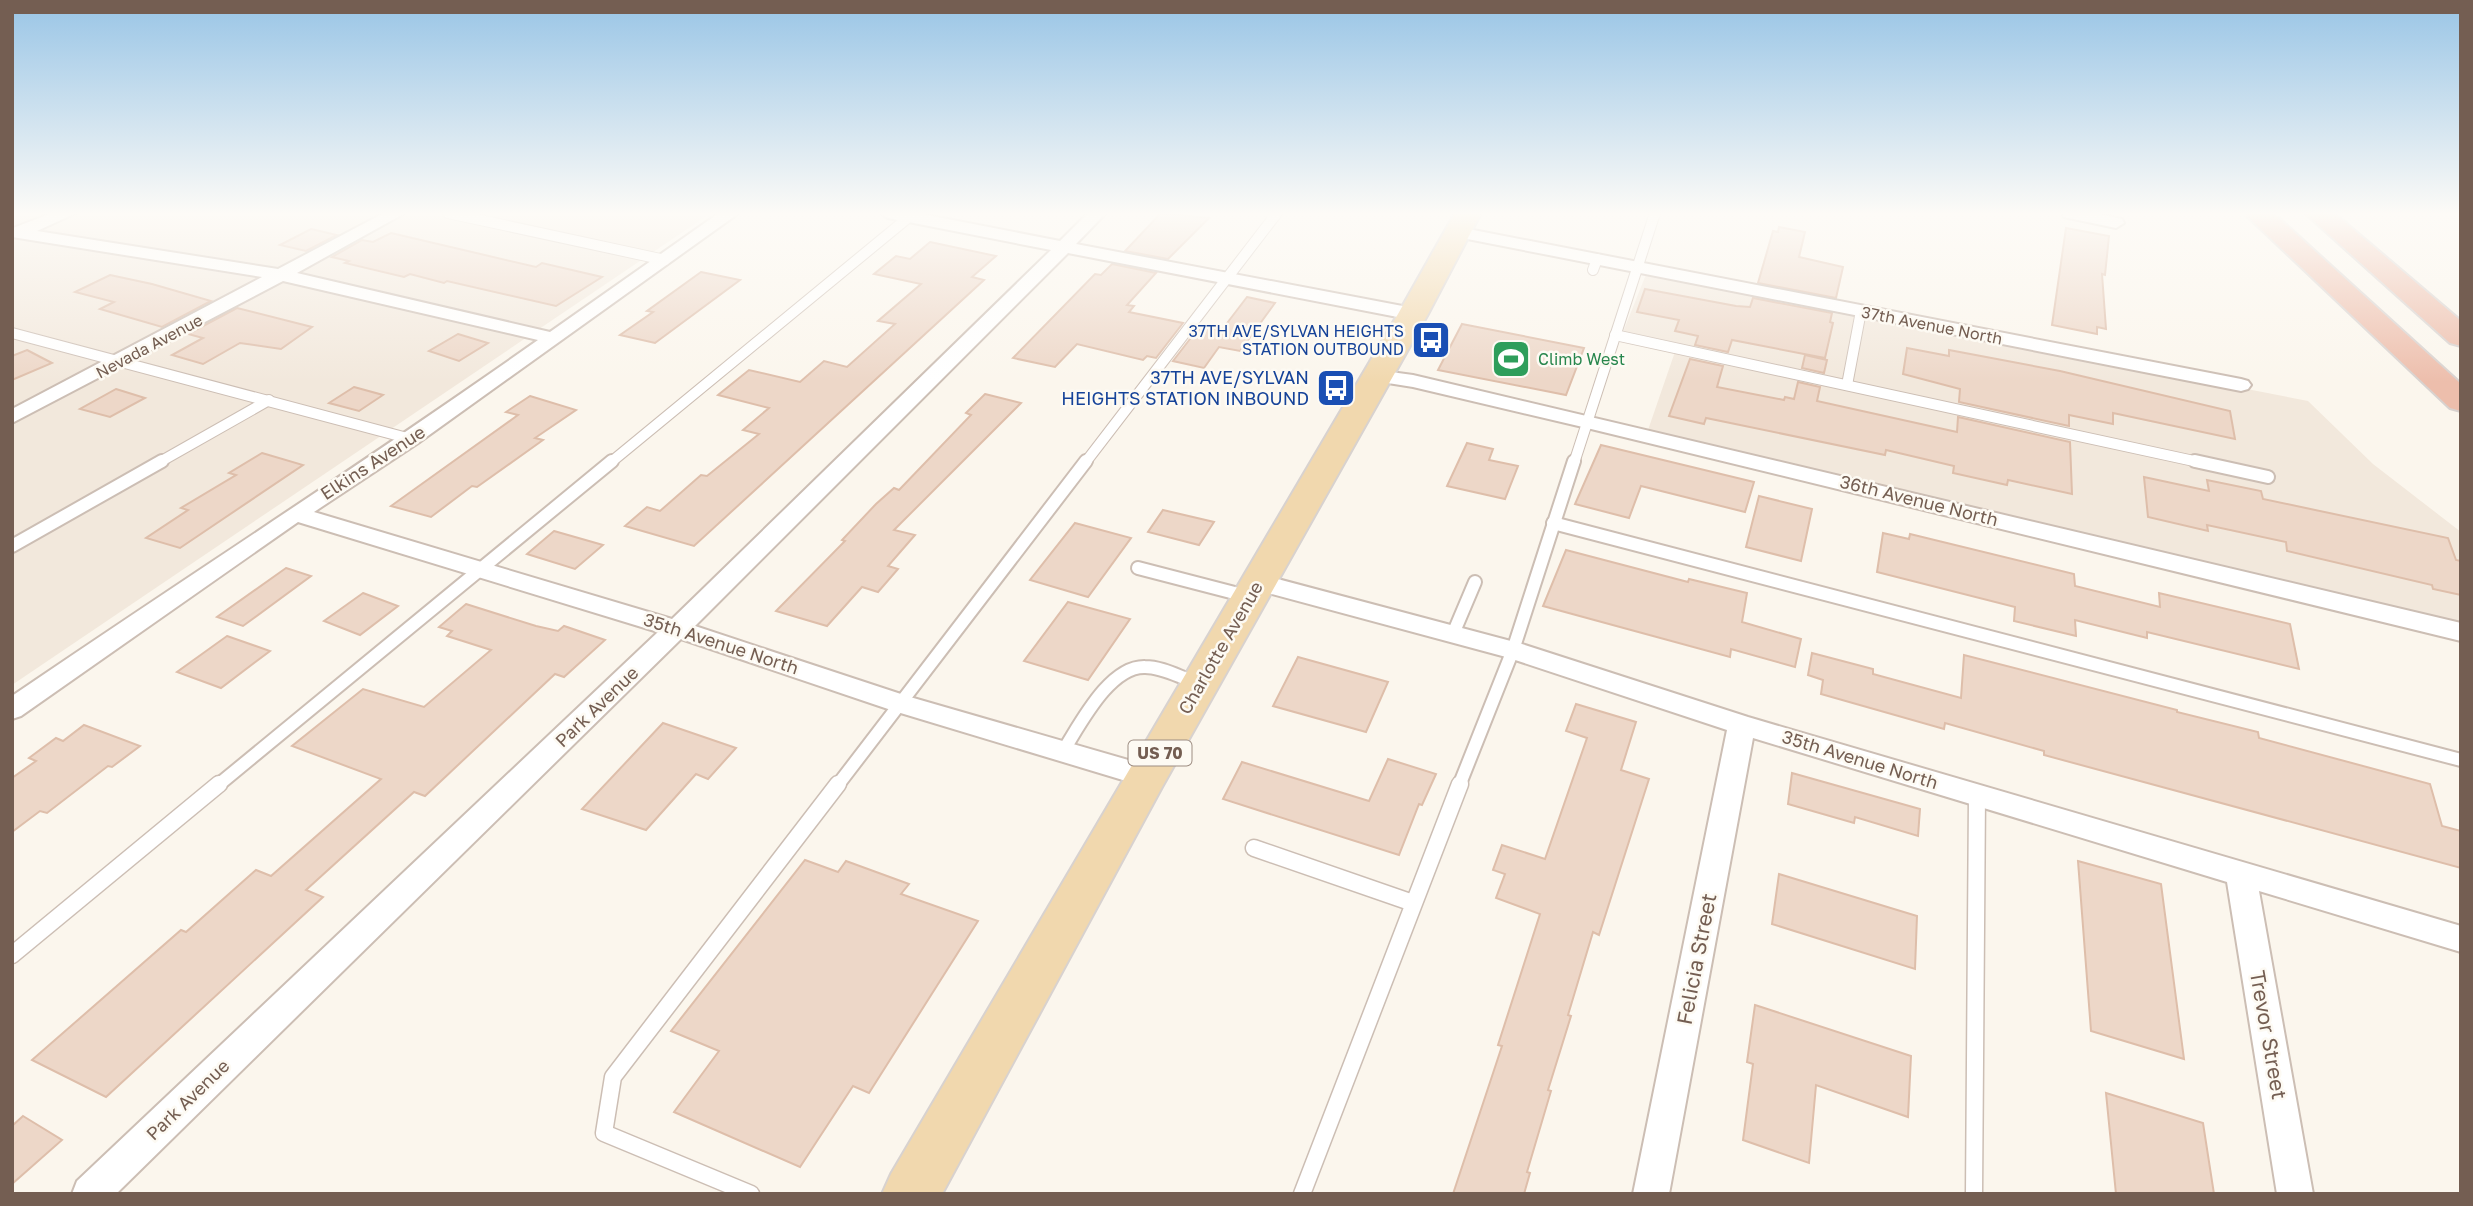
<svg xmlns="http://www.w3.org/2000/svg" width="2473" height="1206" font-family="'Golos Text',sans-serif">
<rect width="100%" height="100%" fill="#fbf6ed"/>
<g fill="#f2e8dc">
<path d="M12 213H711L12 685Z"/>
<path d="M1647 272 2308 401 2373 464 2461 532V623L1648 430 1678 343 1623 332Z"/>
</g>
<g fill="#edd7c8" stroke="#debeaa" stroke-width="2">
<path d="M1161 213 1209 218 1168 259 1125 251Z"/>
<path d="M1779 227 1805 232 1799 257 1843 267 1836 298 1758 283 1773 231 1778 232Z"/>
<path d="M2066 228 2109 236 2105 275 2102 274 2106 329 2097 327V334L2052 325Z"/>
<path d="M311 229 337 235 306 251 280 245Z"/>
<path d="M391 233 536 267 542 263 602 277 556 306 447 281 444 283 410 274 404 277 345 263 349 261 332 257 362 240 373 242Z"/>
<path d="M930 242 996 256 972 277 984 280 694 546 625 526 647 507 660 511 701 475 707 476 759 434 743 430 769 408 718 395 749 370 800 382 824 361 847 367 895 324 878 321 921 284 874 274 896 256 910 259Z"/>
<path d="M1112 264 1156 273 1127 305 1134 306 1129 312 1183 323 1156 358 1147 356 1143 360 1077 344 1055 367 1013 358 1095 274 1101 275Z"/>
<path d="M701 272 740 280 655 343 620 335 653 312 647 311Z"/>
<path d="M110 275 152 284 211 301 162 327 100 309 114 302 75 292Z"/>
<path d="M1645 289 1736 306 1750 307 1753 298 1832 313 1830 322 1833 323 1825 358 1732 340 1728 352 1695 345 1698 336 1675 331 1679 320 1637 312Z"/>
<path d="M1247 297 1275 303 1240 351 1219 347 1204 368 1173 361 1200 326 1221 331Z"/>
<path d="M237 308 312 327 281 349 240 343 203 364 172 355 203 338 188 334Z"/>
<path d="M1462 324 1584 348 1566 395 1438 370Z"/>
<path d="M458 334 488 343 459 361 429 351Z"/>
<path d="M1907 348 1949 356V350L2060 371 2230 411 2235 439 2113 413V424L2069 415V426L1959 402 1960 389 1903 374Z"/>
<path d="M27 350 52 363 12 380V356Z"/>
<path d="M1805 355 1827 360 1824 373 1802 368Z"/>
<path d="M1690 359 1723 366 1717 387 1784 400 1785 397 1794 399 1798 382 1820 387 1817 401 1957 432 1958 417 2070 442 2072 494 2008 480 2007 485 1953 473 1954 466 1886 450 1885 455 1706 418 1704 424 1669 416Z"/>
<path d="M354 387 383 395 359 411 329 403Z"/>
<path d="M116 389 145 398 110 417 80 409Z"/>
<path d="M985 394 1021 403 894 530 915 535 888 566 898 569 878 592 862 587 827 626 776 611 845 541 842 540 876 504 894 488 899 490 971 415 966 413Z"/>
<path d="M530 396 576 410 535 438 543 440 477 487 472 486 431 517 391 506 518 415 506 412Z"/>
<path d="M1467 443 1493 449 1489 460 1518 466 1505 499 1447 486Z"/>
<path d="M1601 445 1754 482 1745 512 1641 486 1629 518 1575 504Z"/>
<path d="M262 453 303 465 180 548 146 538 188 510 181 508 236 475 229 473Z"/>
<path d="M2144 477 2209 491 2207 480 2261 491 2263 499 2448 538 2456 560 2461 561V595L2433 589 2432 585 2287 551 2286 542 2207 525 2208 531 2148 517Z"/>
<path d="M1759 496 1812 509 1801 561 1746 547Z"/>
<path d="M1163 510 1214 522 1199 545 1148 532Z"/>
<path d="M1075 523 1131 538 1088 597 1030 580Z"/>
<path d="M554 531 603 545 575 569 527 554Z"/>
<path d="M1883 533 1909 539 1910 534 2074 574 2075 586 2160 607 2159 593 2290 624 2299 669 2147 632V638L2075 620 2076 636 2014 621 2015 607 1877 572Z"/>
<path d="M1566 550 1688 582 1689 579 1747 593 1742 622 1801 639 1795 667 1731 649 1730 657 1543 606Z"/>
<path d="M286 568 311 576 243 626 217 617Z"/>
<path d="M363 593 398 606 360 635 324 621Z"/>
<path d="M1068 602 1130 619 1088 680 1024 661Z"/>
<path d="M466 604 536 626 558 631 564 626 605 640 564 677 555 674 425 796 414 792 306 890 323 897 106 1097 32 1060 181 930 186 932 256 870 271 876 381 779 292 746 363 689 424 707 491 650 447 636 452 631 439 627Z"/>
<path d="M227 636 270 651 221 688 177 672Z"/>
<path d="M1812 653 1873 669V674L1961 698 1964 655 2177 710V712L2258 732 2259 738 2430 784 2442 826 2461 831V868L2044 755V751L1945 723 1944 729 1821 694 1823 680 1808 675Z"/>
<path d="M1298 657 1388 682 1366 732 1273 706Z"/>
<path d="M1576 704 1636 722 1621 770 1649 779 1599 935 1593 932 1568 1015 1571 1016 1548 1090 1551 1091 1527 1172 1530 1173 1524 1194H1453L1502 1046 1498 1045 1540 914 1496 898 1505 874 1493 870 1502 845 1545 859 1587 738 1566 731Z"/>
<path d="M663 723 736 748 708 779 696 774 646 830 582 809Z"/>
<path d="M84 725 140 746 112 767 108 766 47 813 40 811 12 832V778L36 761 29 758 56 738 63 741Z"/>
<path d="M1388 759 1436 774 1422 805 1419 804 1399 855 1223 799 1242 762 1369 801Z"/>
<path d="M1792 773 1920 809 1918 836 1855 817 1854 823 1788 804Z"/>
<path d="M805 860 838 872 846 861 909 884 901 894 978 921 869 1093 853 1086 800 1167 674 1112 719 1051 671 1031Z"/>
<path d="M2078 861 2161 884 2184 1059 2091 1031Z"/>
<path d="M1779 874 1917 916 1915 969 1772 924Z"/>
<path d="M1755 1005 1911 1056 1908 1117 1816 1085 1809 1163 1743 1140 1753 1064 1747 1062Z"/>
<path d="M2106 1093 2203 1123 2214 1194H2116Z"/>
<path d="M23 1116 62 1140 12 1184V1126Z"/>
</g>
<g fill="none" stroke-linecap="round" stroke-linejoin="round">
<g stroke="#ccbeb4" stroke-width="12">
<g id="service-far2">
<path d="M448 213 665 260"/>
<path d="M1593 270 1597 259"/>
<path d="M12 333 411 439"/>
<path d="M1615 335 2203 463"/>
<path d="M1847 385 1861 311"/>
<path d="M158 463 269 400"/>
<path d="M610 463 909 217"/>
<path d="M1085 463 1277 213"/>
<path d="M1574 463 1655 213"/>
</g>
</g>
<g stroke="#ccbeb4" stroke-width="16">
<g id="service-far1">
<path d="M2195 461 2268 477"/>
<path d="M1553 523 2461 760"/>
<path d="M12 546 162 461"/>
<path d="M1138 568 1250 597"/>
<path d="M1453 634 1475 582"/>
<path d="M1063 751C1080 725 1109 666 1145 667 1163 667 1181 678 1198 683"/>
<path d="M217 786 612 461"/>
<path d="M837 786 1086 461"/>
<path d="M1459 786 1513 650 1574 461"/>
</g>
</g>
<g stroke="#ccbeb4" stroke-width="19">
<g id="service">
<path d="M1254 848 1413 903"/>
<path d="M12 955 219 784"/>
<path d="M751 1194 604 1133 613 1077 838 784"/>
<path d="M1302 1194 1460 784"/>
<path d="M1974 1194 1977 795"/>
</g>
</g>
<g stroke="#ccbeb4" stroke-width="4">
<g id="minor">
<path d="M52 213H76L37 231 278 269 384 213H405L297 273 550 332 719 213H739L418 443 314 512 672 619 1051 250 888 218 880 213H917L1060 241 1088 213H1106L1076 244 1413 308 1422 314 1413 320 1068 253 695 626 910 697 1156 768 1160 776 1156 784 1146 787 894 711 681 639 116 1194H72L77 1181 658 632 298 522 21 716 12 719V696C187 577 365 462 538 340L283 281 12 423V409L262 277 12 237 13 228Z"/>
<path d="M2062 213H2095L2122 219 2124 223 2116 228 2064 217Z"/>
<path d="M1458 227 2241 379 2248 381 2251 385 2248 389 2241 391 1452 236 1449 232Z"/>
<path d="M1376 370 1413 375 2461 623V641L1587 428 1413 387 1369 380 1366 376 1369 372Z"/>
<path d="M1259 574 1522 644 1748 717 2461 926V952L2259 891 2313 1194H2277L2227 882 1753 738 1669 1194H1633L1727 730 1506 657 1250 588 1247 582 1250 576Z"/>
</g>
</g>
<g stroke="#d8d2cf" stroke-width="4">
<path id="primary" d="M1455 213H1481L1428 314 1162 787 942 1194H882L891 1174 1398 314Z"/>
</g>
<g stroke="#d8d2cf" stroke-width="4">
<g id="motorway">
<path d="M2244 213H2273L2461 384V411L2450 408Z"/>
<path d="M2305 213H2334L2461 321V346L2450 343Z"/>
</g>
</g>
<use href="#service-far2" stroke="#fff" stroke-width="10"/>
<use href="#service-far1" stroke="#fff" stroke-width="12"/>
<use href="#service" stroke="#fff" stroke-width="16"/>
<use href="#minor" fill="#fff" fill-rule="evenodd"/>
<use href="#primary" fill="#f1d8ae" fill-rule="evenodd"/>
<use href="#motorway" fill="#edbeac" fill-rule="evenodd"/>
</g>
<linearGradient id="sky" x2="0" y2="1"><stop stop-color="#99c5e6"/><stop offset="0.56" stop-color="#fdfbf7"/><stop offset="1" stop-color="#fdfbf7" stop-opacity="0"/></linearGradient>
<rect width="2473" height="382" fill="url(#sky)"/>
<defs>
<g id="bus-square" transform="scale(2.0125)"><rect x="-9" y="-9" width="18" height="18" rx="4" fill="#1a4fb4" stroke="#fdfaf3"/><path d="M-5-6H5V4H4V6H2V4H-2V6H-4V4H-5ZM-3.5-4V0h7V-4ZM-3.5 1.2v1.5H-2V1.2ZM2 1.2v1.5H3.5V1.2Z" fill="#fff"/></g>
<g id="stadium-square" transform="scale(2.0125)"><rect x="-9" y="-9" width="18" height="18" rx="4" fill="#2e9e5b" stroke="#fdfaf3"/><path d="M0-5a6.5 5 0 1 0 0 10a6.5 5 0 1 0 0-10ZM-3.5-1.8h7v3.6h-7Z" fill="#fff"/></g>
</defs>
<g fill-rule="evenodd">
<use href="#bus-square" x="1431" y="340"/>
<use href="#stadium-square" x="1511" y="359"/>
<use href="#bus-square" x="1336" y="388"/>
</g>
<g text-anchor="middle" stroke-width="5" stroke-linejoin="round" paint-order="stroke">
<g font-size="16" fill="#745e52" stroke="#fdfaf3">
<text transform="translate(1932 325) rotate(11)" y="6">37th Avenue North</text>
<text transform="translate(149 346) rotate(-28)" y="6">Nevada Avenue</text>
</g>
<g font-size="16" fill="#164399" stroke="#fdfaf3" text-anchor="end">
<text x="1404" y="337">37TH AVE/SYLVAN HEIGHTS<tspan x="1404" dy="18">STATION OUTBOUND</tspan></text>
</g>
<g font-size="16" fill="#27864d" stroke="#fdfaf3" text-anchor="start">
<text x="1538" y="365">Climb West</text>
</g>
<rect fill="#fdfaf3" stroke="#9d8d82" stroke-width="2" x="1128.5" y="740.5" width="63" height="25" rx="5"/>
<g font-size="16" font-weight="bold" fill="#745e52">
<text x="1160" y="759">US 70</text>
</g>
<g font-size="18" fill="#164399" stroke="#fdfaf3" text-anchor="end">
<text x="1309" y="384">37TH AVE/SYLVAN<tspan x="1309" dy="21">HEIGHTS STATION INBOUND</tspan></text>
</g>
<g font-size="18" fill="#745e52" stroke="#fdfaf3">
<text transform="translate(373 463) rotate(-33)" y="6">Elkins Avenue</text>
<text transform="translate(1919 501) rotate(14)" y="6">36th Avenue North</text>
<text transform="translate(721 644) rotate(18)" y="6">35th Avenue North</text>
<text transform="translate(1221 648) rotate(-60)" y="6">Charlotte Avenue</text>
<text transform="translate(597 707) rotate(-44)" y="6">Park Avenue</text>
<text transform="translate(1860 760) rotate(17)" y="6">35th Avenue North</text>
<text transform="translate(188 1100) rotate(-44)" y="6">Park Avenue</text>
</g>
<g font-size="21" fill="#745e52" stroke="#fdfaf3">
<text transform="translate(1697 959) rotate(-79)" y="7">Felicia Street</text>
<text transform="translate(2268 1035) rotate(80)" y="7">Trevor Street</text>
</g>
</g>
<rect width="2473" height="1206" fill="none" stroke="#745e52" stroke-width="28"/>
</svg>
